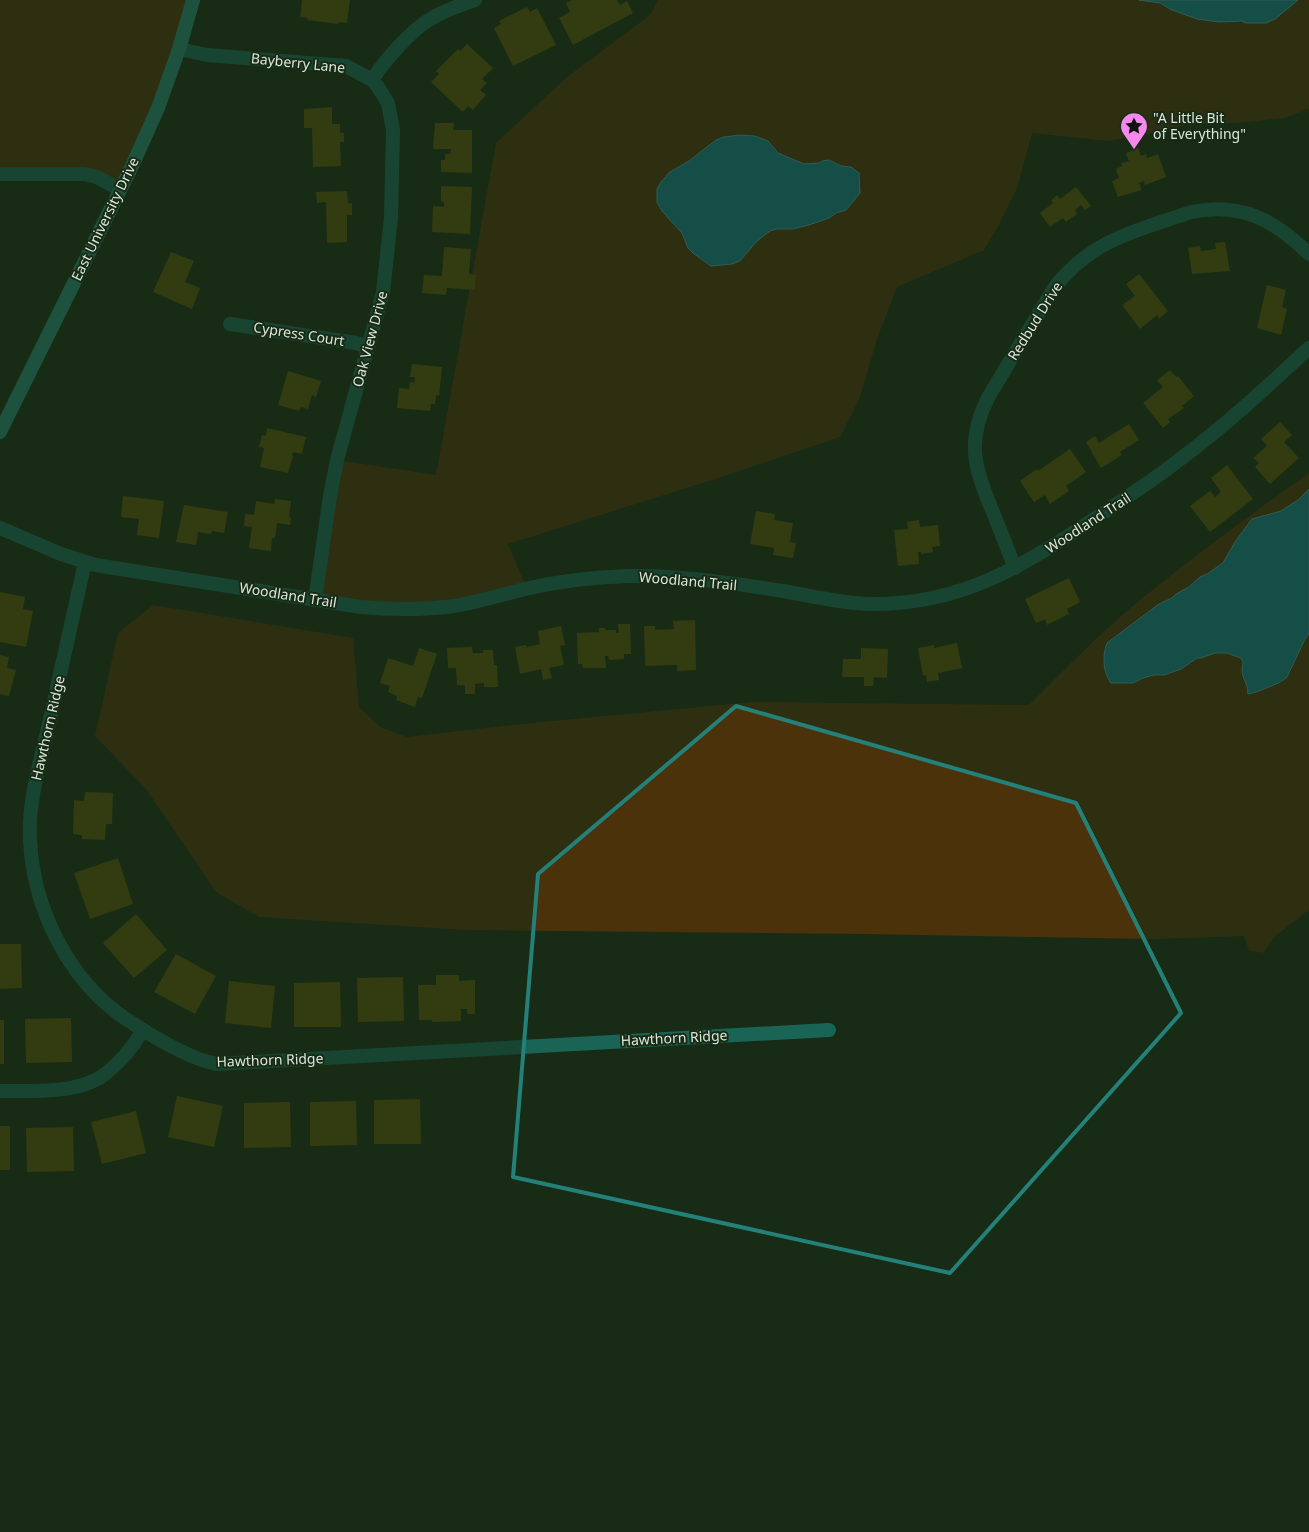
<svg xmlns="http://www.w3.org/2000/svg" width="1309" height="1532" font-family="'Noto Sans',sans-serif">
<rect width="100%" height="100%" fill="#182b16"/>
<g fill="#4b320b">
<path d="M0 0H193L119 189 109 182 0 174Z"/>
<path d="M658 0H1309V109L1285 118 1236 123 1190 124 1162 131 1108 141 1032 133 1017 188 997 228 984 250 897 287 878 336 860 397 840 437 712 480 508 544 527 589 456 606 315 600 337 460 436 475 496 143 567 77 650 15Z"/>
<path d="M1309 473V910L1274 937 1263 953 1249 950 1244 936 1154 939 863 934 467 930 259 917 216 892 146 789 95 736 118 633 153 605 353 638 359 707 380 727 407 737 522 724 752 702 1029 705C1066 668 1104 629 1145 596 1198 553 1253 513 1309 473Z"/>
</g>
<g fill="#127584" stroke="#4e979e">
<path d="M1139 0H1298L1275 19 1266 23H1245L1242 21 1219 22 1197 19 1172 10 1160 3Z"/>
<path d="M740 135 755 136 768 141 778 153 804 164 819 163 822 161 829 160 841 166 851 167 859 173 860 193 846 210 836 213 829 218 809 225 793 229H776L770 231 757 241 740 261 732 264 711 266 693 253 688 248 682 233 662 211 657 202V189L661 182 670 172 689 161 716 140 724 137Z"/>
<path d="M1309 489V633L1304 641 1287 677C1279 684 1273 685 1264 689 1258 691 1255 693 1248 694 1248 680 1239 678 1243 662L1241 658 1227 653H1215L1201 658H1197L1181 669 1164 675H1154L1143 678 1133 683H1111C1103 672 1102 656 1107 643L1159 604 1172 598 1176 594 1189 587 1200 577 1207 574 1223 563 1235 542 1252 519 1281 511 1298 500Z"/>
</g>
<g fill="#53500a">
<path d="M302 0H350L347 23 339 22 338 24 307 20 308 18 300 17Z"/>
<path d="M572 0H617L620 5 627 1 633 13 573 45 559 18 570 12 566 3Z"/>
<path d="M527 7 530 12 537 8 556 45 513 66 494 28 501 24 499 21Z"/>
<path d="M467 44 493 68 482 79 487 83 480 90 486 95 473 110 468 106 463 112 431 82 439 74 436 71 458 49 460 51Z"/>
<path d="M332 107V124H340V133H344V142H340L341 166 313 167 312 128H304V109Z"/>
<path d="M435 123H454L453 130H472V173L441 172V160H445V154H450L451 149H433Z"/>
<path d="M1138 148 1141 156 1146 154 1147 158 1158 154 1166 177 1145 185 1144 181 1139 183 1142 190 1118 197 1112 181 1119 178 1116 169 1122 166 1121 163 1129 161 1126 153Z"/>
<path d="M441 186 472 187 470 234 432 232 433 206 444 207V202L441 201Z"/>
<path d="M1076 187 1091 206 1085 210 1081 205 1075 210 1077 214 1066 222 1063 218 1050 227 1040 213 1053 203 1051 201 1057 195 1060 199Z"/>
<path d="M347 191 348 203H352V215H347V242L327 243 326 202 317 203 316 192Z"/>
<path d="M1225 242 1230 271 1192 274 1188 248 1200 246 1201 251 1216 249 1215 243Z"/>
<path d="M444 247 471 249 469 274 476 275 475 290 447 288 446 295 422 293 424 275 442 276Z"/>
<path d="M171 252 194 261 185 282 200 288 192 309 153 292Z"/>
<path d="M1139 274 1168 311 1159 319 1157 315 1140 329 1122 305 1135 296 1126 284Z"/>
<path d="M1267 285 1286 290 1282 307 1287 309 1281 335 1257 328Z"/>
<path d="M412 364 442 367 439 396 436 395 435 404H431L430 411 397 408 399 388 409 389 410 382 414 383 415 377H410Z"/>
<path d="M1170 370 1176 377 1178 376 1194 396 1182 406 1184 408 1168 419 1170 422 1163 428 1143 403 1163 387 1157 380Z"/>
<path d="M288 371 321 381 316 397 312 395 308 409 301 407 299 411 278 405Z"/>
<path d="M1280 422 1292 435 1284 442 1299 458 1270 484 1255 467 1259 463 1253 458 1267 446 1261 439Z"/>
<path d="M1129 424 1139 440 1120 452 1122 455 1101 468 1086 442 1095 436 1099 443Z"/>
<path d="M267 428 306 437 302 454 293 452 292 455 293 456 288 473 260 467 264 448 259 447 262 435 266 436Z"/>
<path d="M1070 449 1086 472 1066 486 1069 491 1050 504 1045 495 1034 502 1020 481 1037 469 1038 471Z"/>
<path d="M1227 465 1253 499 1210 532 1190 506 1210 491 1215 497 1221 492 1211 478Z"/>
<path d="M123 496 164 501 159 538 137 535 139 519 121 517Z"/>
<path d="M275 499 291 501 289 517 291 518 290 525 277 523 275 538H272L271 551 249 548 252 527 244 526 245 514 254 515 256 501 274 504Z"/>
<path d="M184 505 228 512 224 533 212 531 211 534 198 532 196 545 176 542Z"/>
<path d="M756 511 775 514 774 520 793 523 790 542 796 543 793 558 773 555 774 548 750 544Z"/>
<path d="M919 520 920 527 938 525 940 546 932 547 933 552 921 554V552H918L919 564 898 566 894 530 908 529 907 522Z"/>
<path d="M1069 578 1080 602 1067 609 1069 614 1047 625 1045 619 1036 623 1025 599Z"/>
<path d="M0 592 25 597 23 609 33 611 26 647 0 642Z"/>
<path d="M695 620 696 670 677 671V665L645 666 644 626H655V630L674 629 673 621Z"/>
<path d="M618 624H630L631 654H624V659L609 660 608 656H605L606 668H583L582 664H578L577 633 599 632V628H605V630H616V633H619Z"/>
<path d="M561 626 565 645 560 646 564 665 549 668 552 678 543 680 541 669 520 674 515 647 526 645 527 647 540 644 538 631Z"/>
<path d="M957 643 962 668 938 673 939 680 927 682 926 675 923 676 918 648 934 645V648Z"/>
<path d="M472 647 473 653H483V650H493L494 665H497L498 687H484V683L475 684V694H465V685H457L456 668H448L447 648Z"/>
<path d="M419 648 437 654 422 698 418 697 415 707 396 700 397 696 388 692 390 686 380 683 388 658 413 666Z"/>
<path d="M861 648 888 649 887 678 874 677 873 686H864V677H842L843 659H861Z"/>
<path d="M0 655 9 657 7 668 16 670 9 696 0 694Z"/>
<path d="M85 792 113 793 112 824H106L105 840 82 839V835L73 834 74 800 84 801Z"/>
<path d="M118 858 133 904 90 919 74 873Z"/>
<path d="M136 914 167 950 134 978 103 943Z"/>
<path d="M0 944H21L22 988 0 989Z"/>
<path d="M176 954 216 976 195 1014 154 992Z"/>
<path d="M436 975H459V981L475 980V1014H467V1009H461V1021L432 1022V1020H419L418 985H436Z"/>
<path d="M403 977 404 1021 358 1022 357 978Z"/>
<path d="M229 981 275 986 271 1028 225 1023Z"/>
<path d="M340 982 341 1027H294V983Z"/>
<path d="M71 1018 72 1062 26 1063 25 1019Z"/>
<rect x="0" y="1020" width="4" height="44"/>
<path d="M177 1096 223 1106 214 1147 168 1137Z"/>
<path d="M420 1099 421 1144H374V1100Z"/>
<path d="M356 1101 357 1145 310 1146V1102Z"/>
<path d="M290 1102 291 1147 244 1148V1103Z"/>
<path d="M136 1111 146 1153 102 1164 91 1122Z"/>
<rect x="0" y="1126" width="10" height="44"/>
<path d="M73 1127 74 1171 27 1172 26 1128Z"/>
</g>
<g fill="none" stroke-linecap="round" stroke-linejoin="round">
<g stroke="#1a6455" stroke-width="14">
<path d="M179 49 207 55 346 66 372 80 378 87 388 103 393 130 391 218 383 292 337 460 330 496 315 600"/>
<path d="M372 80C385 60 411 30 432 18 445 10 460 5 475 0"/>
<path d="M0 174H85L97 177 119 189"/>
<path d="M230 324 356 343 368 347"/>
<path d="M0 528 61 554 95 565 361 607C393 610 423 610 454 606 479 602 501 595 525 589 559 581 594 577 628 576 679 575 732 583 783 591 812 596 840 603 870 604 965 605 1027 563 1103 513 1129 496 1155 479 1179 460 1225 426 1267 387 1309 348"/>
<path d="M85 562C73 617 60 672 48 728 40 764 28 801 30 839 33 908 68 980 126 1019 150 1035 189 1059 217 1064L829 1030"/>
<path d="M1015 568C1007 548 1000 529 992 510 974 467 966 440 989 396L1054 288C1092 239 1136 231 1191 212 1242 202 1274 220 1309 254"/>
<path d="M0 1091C31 1091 80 1094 105 1074 121 1062 133 1047 143 1030"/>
</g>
<path stroke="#258370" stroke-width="14" d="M0 432 132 166 158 108 179 49 193 0"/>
</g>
<path d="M0 0H1309V1532H0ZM736 706 1076 803 1181 1013 950 1273 513 1177 538 874Z" fill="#182b16" fill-opacity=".55" fill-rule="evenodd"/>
<path fill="none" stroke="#238179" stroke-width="4" stroke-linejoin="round" d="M736 706 1076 803 1181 1013 950 1273 513 1177 538 874Z"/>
<defs>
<g id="sight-pin" transform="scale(1.4375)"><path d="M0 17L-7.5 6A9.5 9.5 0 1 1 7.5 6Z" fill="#f688ed" stroke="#182b16"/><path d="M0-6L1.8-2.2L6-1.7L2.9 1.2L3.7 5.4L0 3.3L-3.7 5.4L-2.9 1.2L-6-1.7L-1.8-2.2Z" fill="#111"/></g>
</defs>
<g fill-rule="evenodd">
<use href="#sight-pin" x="1134" y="126"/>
</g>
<g text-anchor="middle" stroke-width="4" stroke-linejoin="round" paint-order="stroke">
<g font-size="14" fill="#dbe7d9" stroke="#182b16">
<text transform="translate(298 63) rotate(6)" y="5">Bayberry Lane</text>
<text transform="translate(105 219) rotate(-64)" y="5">East University Drive</text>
<text transform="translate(1035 321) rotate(-58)" y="5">Redbud Drive</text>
<text transform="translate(299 334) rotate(9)" y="5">Cypress Court</text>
<text transform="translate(370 339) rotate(-75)" y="5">Oak View Drive</text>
<text transform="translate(1088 523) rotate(-33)" y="5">Woodland Trail</text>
<text transform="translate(688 581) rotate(5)" y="5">Woodland Trail</text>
<text transform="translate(288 595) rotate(9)" y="5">Woodland Trail</text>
<text transform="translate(48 728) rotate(-77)" y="5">Hawthorn Ridge</text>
<text transform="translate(674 1038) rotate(-3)" y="5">Hawthorn Ridge</text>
<text transform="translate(270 1060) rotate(-2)" y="5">Hawthorn Ridge</text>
</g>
<g font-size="14" fill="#dbe7d9" stroke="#182b16" text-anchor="start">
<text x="1153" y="123">"A Little Bit<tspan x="1153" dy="16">of Everything"</tspan></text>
</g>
</g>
</svg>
